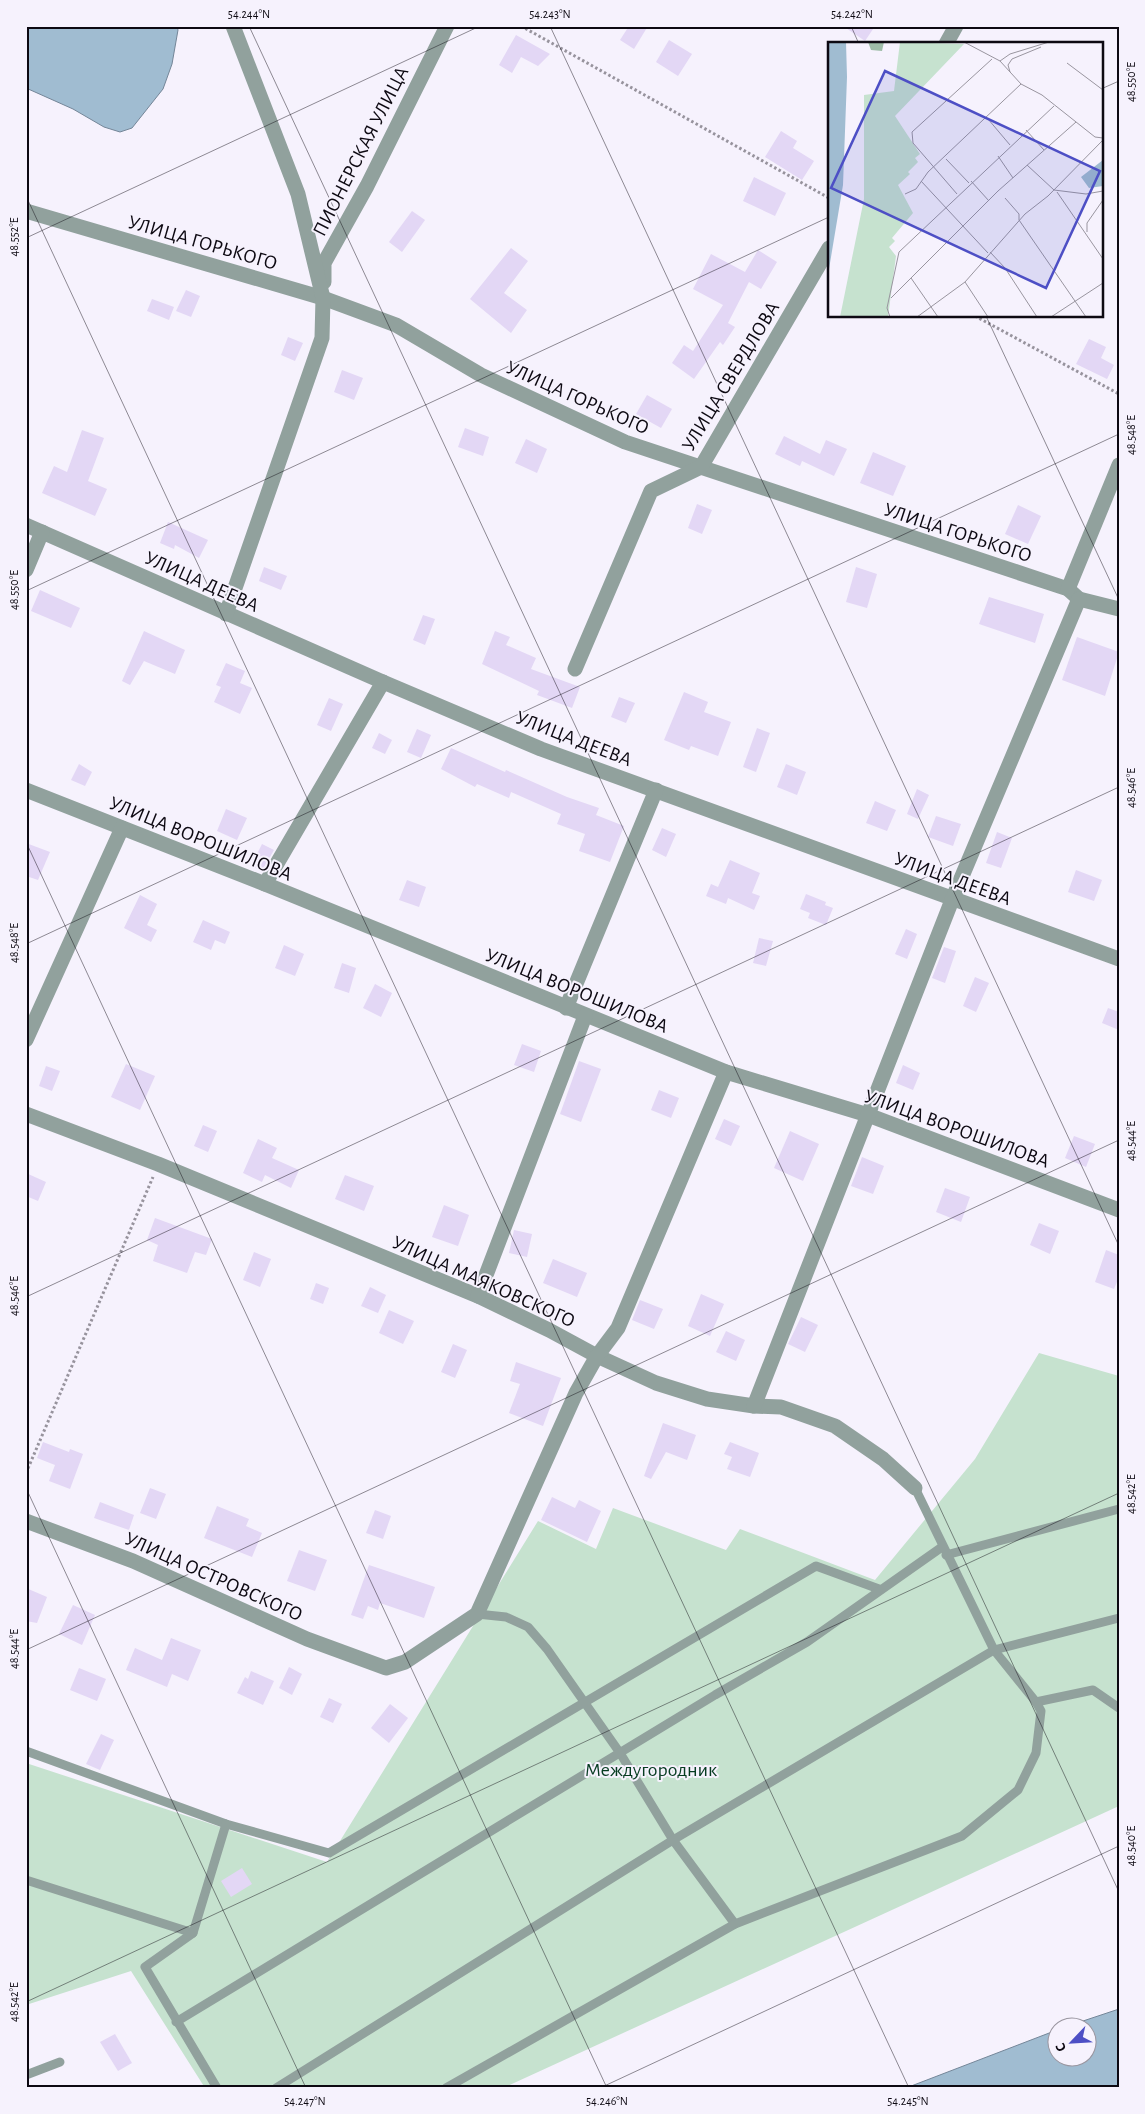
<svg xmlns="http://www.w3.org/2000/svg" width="1145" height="2114" font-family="'Alegreya Sans',sans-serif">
<rect width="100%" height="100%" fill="#f6f2fd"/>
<path fill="#c6e2cf" d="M1039 1353 1119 1376V1806L503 2088H205L131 1971 26 2005V1763L327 1862 538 1521 596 1549 613 1508 726 1550 740 1529 875 1580 975 1459Z"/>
<g fill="#a0bcd1" stroke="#748698">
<path d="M26 26H177L178 30 172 64 163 89 132 128 120 132 104 127 73 109 26 88Z"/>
<path d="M1119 2009V2088H906L1057 2030 1058 2056H1088V2026H1068Z"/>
</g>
<g fill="#e3d7f5">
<path d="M629 26H648L634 49 620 40Z"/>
<path d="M843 26H875L865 41Z"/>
<path d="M516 35 550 54 538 66 521 57 512 73 499 65Z"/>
<path d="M669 40 692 54 678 76 656 62Z"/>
<path d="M781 131 797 141 793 148 814 161 802 180 765 157Z"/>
<path d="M754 177 786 193 775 216 743 201Z"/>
<path d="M412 211 425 220 402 252 389 242Z"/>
<path d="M511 248 528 261 504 293 527 310 511 333 470 299Z"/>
<path d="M758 250 777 262 761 289 749 282 728 323 735 327 723 345 720 342 694 379 672 363 684 345 693 351 723 305 693 289 711 254 745 272Z"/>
<path d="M186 290 200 296 191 317 176 311Z"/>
<path d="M152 299 174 307 169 320 147 311Z"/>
<path d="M288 337 303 343 295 361 281 355Z"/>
<path d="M1089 339 1106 347 1101 358 1114 365 1107 379 1076 364Z"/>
<path d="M342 370 363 378 354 400 334 392Z"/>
<path d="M647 395 672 409 661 428 636 414Z"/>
<path d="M465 428 489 437 483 456 458 447Z"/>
<path d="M82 430 104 438 88 481 107 489 95 516 42 493 54 466 67 472Z"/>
<path d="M784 436 820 454 826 440 847 449 834 476 802 461 800 466 775 454Z"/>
<path d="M526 439 547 449 537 473 515 463Z"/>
<path d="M873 452 906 466 893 496 860 483Z"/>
<path d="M697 504 712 510 702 534 688 528Z"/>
<path d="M1018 505 1041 516 1028 544 1005 534Z"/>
<path d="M168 522 208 540 199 558 175 545 174 549 160 543Z"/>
<path d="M264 567 287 576 281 590 259 581Z"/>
<path d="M856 567 877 574 867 608 846 602Z"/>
<path d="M40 590 80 608 71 628 31 611Z"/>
<path d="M989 597 1044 614 1035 643 979 624Z"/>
<path d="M423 615 435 619 425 645 413 640Z"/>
<path d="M144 631 185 650 175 674 144 661 130 685 122 681Z"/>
<path d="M495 631 510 637 506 645 536 658 531 669 580 687 572 708 537 695 539 691 482 664Z"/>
<path d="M1077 637 1119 652 1105 696 1062 680Z"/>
<path d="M226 663 245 671 240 683 252 688 240 714 214 702 221 687 216 685Z"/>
<path d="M684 692 708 702 704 712 731 722 718 756 691 746 689 750 664 740Z"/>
<path d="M619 697 635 703 626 723 611 717Z"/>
<path d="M329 698 343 704 331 731 317 725Z"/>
<path d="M757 728 770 733 756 772 743 767Z"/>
<path d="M417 729 431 735 421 758 407 752Z"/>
<path d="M379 733 392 740 385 754 372 748Z"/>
<path d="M451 748 505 772 506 770 567 797 599 808 596 815 624 826 610 862 579 851 585 834 557 824 561 814 511 792 509 798 477 784 475 787 441 769Z"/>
<path d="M79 764 92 772 85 786 71 780Z"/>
<path d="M786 764 806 772 797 795 777 787Z"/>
<path d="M917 789 929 795 918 819 907 814Z"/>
<path d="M875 801 896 810 887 831 866 823Z"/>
<path d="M226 809 247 818 237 840 217 831Z"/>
<path d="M936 816 961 824 953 846 928 837Z"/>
<path d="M662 828 676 834 666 857 652 850Z"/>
<path d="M997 832 1012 838 1001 868 986 863Z"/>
<path d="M26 843 50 852 38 880 26 876Z"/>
<path d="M262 844 274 850 262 871 251 866Z"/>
<path d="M730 860 760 873 752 893 760 896 754 910 728 898 726 904 706 896 711 884 718 887Z"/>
<path d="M1076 870 1102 880 1094 901 1068 892Z"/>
<path d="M407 880 426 887 419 907 399 900Z"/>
<path d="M806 894 826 902 825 905 833 908 826 925 808 918 810 913 800 909Z"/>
<path d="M140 895 157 904 147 925 157 930 151 942 124 928Z"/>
<path d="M203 920 230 932 225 944 215 940 211 950 193 942Z"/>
<path d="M906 929 917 934 907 959 895 954Z"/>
<path d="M759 938 773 941 766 966 753 963Z"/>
<path d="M284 945 304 954 295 976 275 968Z"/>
<path d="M944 947 956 951 945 983 932 978Z"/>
<path d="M342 963 356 968 349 993 334 988Z"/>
<path d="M975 977 989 983 976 1012 963 1006Z"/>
<path d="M375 984 392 993 381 1017 363 1008Z"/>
<path d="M1108 1008 1119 1012V1030L1102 1023Z"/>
<path d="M522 1044 541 1051 534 1072 514 1065Z"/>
<path d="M579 1061 601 1069 581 1122 560 1114Z"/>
<path d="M126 1064 155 1076 140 1110 111 1097Z"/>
<path d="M903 1065 920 1073 913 1090 896 1083Z"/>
<path d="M46 1066 60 1071 52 1091 39 1086Z"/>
<path d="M659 1090 679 1098 671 1118 651 1110Z"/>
<path d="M724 1119 740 1126 731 1146 715 1139Z"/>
<path d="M203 1125 217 1131 208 1152 194 1146Z"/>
<path d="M790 1131 819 1144 803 1181 774 1168Z"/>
<path d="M1074 1136 1095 1144 1086 1167 1065 1158Z"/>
<path d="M258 1139 277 1148 272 1158 299 1170 291 1188 265 1175 262 1182 243 1173Z"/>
<path d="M862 1157 884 1166 873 1194 851 1186Z"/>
<path d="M26 1173 46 1182 38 1201 26 1196Z"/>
<path d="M345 1175 374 1186 364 1211 335 1199Z"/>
<path d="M945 1188 970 1197 961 1222 936 1212Z"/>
<path d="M444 1205 469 1215 458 1246 432 1237Z"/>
<path d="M155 1218 212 1239 206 1255 195 1252 187 1273 153 1261 158 1245 147 1240Z"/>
<path d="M1039 1223 1059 1231 1050 1254 1030 1245Z"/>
<path d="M514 1230 532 1234 527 1257 509 1253Z"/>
<path d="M1106 1250 1119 1255V1277L1114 1289 1095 1282Z"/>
<path d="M254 1252 271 1259 260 1287 243 1280Z"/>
<path d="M553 1259 587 1273 577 1297 543 1283Z"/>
<path d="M316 1283 329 1288 323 1304 310 1299Z"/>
<path d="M370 1287 386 1295 378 1313 361 1306Z"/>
<path d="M701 1294 724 1304 710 1336 688 1326Z"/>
<path d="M640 1300 663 1309 654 1329 632 1320Z"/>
<path d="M389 1310 414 1321 403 1344 379 1333Z"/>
<path d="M801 1317 818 1325 805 1352 788 1344Z"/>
<path d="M726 1331 745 1340 736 1361 716 1352Z"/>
<path d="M453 1344 467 1350 455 1378 441 1372Z"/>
<path d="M516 1362 561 1378 543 1426 509 1413 520 1384 510 1381Z"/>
<path d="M663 1423 696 1435 687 1460 666 1452 651 1479 644 1476Z"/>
<path d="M43 1442 69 1452 70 1449 83 1454 70 1489 49 1481 55 1465 37 1458Z"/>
<path d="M730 1442 759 1453 750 1477 727 1469 732 1457 724 1454Z"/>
<path d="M150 1488 166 1494 156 1519 140 1513Z"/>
<path d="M552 1497 575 1508 579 1500 601 1511 587 1542 541 1520Z"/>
<path d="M100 1502 134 1515 129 1530 94 1518Z"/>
<path d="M217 1506 249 1519 246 1526 262 1533 252 1557 204 1538Z"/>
<path d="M375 1510 391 1516 383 1539 366 1533Z"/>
<path d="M299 1550 327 1560 315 1591 287 1581Z"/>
<path d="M369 1565 435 1587 424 1618 380 1603 378 1610 368 1606 363 1619 351 1615Z"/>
<path d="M26 1588 47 1597 37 1623 26 1621Z"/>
<path d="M73 1605 95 1615 82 1645 59 1634Z"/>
<path d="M171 1638 201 1650 188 1681 172 1674 167 1687 126 1670 135 1648 162 1660Z"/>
<path d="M289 1667 302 1674 292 1695 279 1688Z"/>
<path d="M79 1668 106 1679 97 1701 70 1690Z"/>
<path d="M251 1671 274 1681 263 1705 237 1693 245 1677 248 1679Z"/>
<path d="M329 1698 342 1704 333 1723 320 1717Z"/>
<path d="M390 1704 408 1718 389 1743 371 1728Z"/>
<path d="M101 1734 114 1740 100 1770 86 1764Z"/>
<path d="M242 1868 252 1884 231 1897 221 1881Z"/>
<path d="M115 2034 132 2063 118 2071 100 2042Z"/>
</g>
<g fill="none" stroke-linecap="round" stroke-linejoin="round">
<g stroke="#97939d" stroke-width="3" stroke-dasharray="2.5 2.5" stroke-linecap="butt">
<path d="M521 26 829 198"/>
<path d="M975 316 1119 394"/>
<path d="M26 1473 153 1177"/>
</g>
<g stroke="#91a19d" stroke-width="9">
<path d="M946 1555 1119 1509"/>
<path d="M477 1614 506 1617 528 1627 547 1649 620 1753 673 1840 735 1924"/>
<path d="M1036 1702 1093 1690 1119 1708"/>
<path d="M26 1751 226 1824 329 1853 816 1566 879 1589"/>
<path d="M26 1880 193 1933"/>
<path d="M176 2022 715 1695 807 1642 942 1547"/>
<path d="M26 2075 60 2062"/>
<path d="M217 2088 145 1967 193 1933 226 1824"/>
<path d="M276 2088 673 1840 994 1650 1119 1618"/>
<path d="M446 2088 735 1924 962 1836 1018 1790 1036 1753 1041 1711 1036 1702 994 1650 915 1488"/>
</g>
<g stroke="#91a19d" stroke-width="15">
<path d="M946 44 956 26"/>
<path d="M26 211 323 298 396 325 481 375 625 442 1068 589 1079 599 1119 609"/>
<path d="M324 282V263L367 186 447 26"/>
<path d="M26 525 383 682 541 749 1119 959"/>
<path d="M26 570 42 532"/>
<path d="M1068 589 1119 465"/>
<path d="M226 614 322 338 323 298 298 194 233 26"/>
<path d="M575 669 651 491 701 467 829 248"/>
<path d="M26 790 265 884 726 1072 868 1115 1119 1210"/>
<path d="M265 884 383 682"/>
<path d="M566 1008 656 790"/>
<path d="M26 1040 122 828"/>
<path d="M26 1114 158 1164 478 1296 549 1330 597 1356 656 1383 707 1399 754 1406 781 1407 835 1426 883 1459 915 1488"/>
<path d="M478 1296 585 1016"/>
<path d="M754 1406 952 900 1079 599"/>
<path d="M26 1521 133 1561 307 1639 386 1668 405 1662 477 1614 576 1393 597 1356 618 1328 726 1072"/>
</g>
</g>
<path fill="none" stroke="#0d0912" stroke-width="1" stroke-opacity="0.45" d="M249 26 1119 1892M550 26 1119 1246M851 26 859 44M1101 89 1119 81M26 196 909 2088M26 238 480 26M986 316 1119 600M26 591 829 217M26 842 607 2088M26 944 1119 434M26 1297 1119 787M26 1488 306 2088M26 1650 1119 1140M26 2002 1119 1493M600 2088 1119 1846"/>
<g text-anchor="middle" stroke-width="4" stroke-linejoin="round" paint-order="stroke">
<g font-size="20" fill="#0d0912" stroke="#f6f2fd">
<text transform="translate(360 151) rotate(-63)" y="7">ПИОНЕРСКАЯ УЛИЦА</text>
<text transform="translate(203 242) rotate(16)" y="7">УЛИЦА ГОРЬКОГО</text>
<text transform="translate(730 376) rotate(-59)" y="7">УЛИЦА СВЕРДЛОВА</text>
<text transform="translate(578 397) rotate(24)" y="7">УЛИЦА ГОРЬКОГО</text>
<text transform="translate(958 532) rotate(18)" y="7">УЛИЦА ГОРЬКОГО</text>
<text transform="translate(202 581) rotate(24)" y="7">УЛИЦА ДЕЕВА</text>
<text transform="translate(574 738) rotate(21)" y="7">УЛИЦА ДЕЕВА</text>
<text transform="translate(201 838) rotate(22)" y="7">УЛИЦА ВОРОШИЛОВА</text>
<text transform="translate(953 878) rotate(20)" y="7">УЛИЦА ДЕЕВА</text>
<text transform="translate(577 990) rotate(22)" y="7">УЛИЦА ВОРОШИЛОВА</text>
<text transform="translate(957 1128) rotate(20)" y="7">УЛИЦА ВОРОШИЛОВА</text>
<text transform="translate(484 1281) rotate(24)" y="7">УЛИЦА МАЯКОВСКОГО</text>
<text transform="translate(214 1576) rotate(24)" y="7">УЛИЦА ОСТРОВСКОГО</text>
</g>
<g font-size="20" fill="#063c21" stroke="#f6f2fd">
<text x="651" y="1776">Междугородник</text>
</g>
</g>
<g transform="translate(828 42)">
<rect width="275" height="275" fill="#f6f2fd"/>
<path d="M72 0 136 2 67 74 92 112 87 116 90 120 80 130 82 132 70 143 85 171 64 196 67 199 61 205 68 214 60 275H12L36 157V53L66 49Z" fill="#c6e2cf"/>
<path d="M40 0H56L54 9 43 8Z" fill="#9ebca8"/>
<path d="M0 0H18L19 35 15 143 0 233ZM275 118V144L261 146 253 135Z" fill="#a0bcd1"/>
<path fill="none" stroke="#99959f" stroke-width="1" d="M136 0 172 19 193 42 214 53 267 95 275 96M172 19 182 12 221 0M239 21 275 48M182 30 180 23 184 17 213 5M160 77 182 103M198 88 216 108M170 114 185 136M118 117 141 141M199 123 226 148 258 152 275 149M93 139 160 211M143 139 161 159M229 150 275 217M77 152 88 147 100 130 193 42M129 152 85 101 84 90 164 17M177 156 191 172V178L258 275M259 190V181L275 158M162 210 177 226 209 275M83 236 110 275M137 240 160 275M63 256 170 149 248 80M62 275 59 266 71 210 226 64M89 275 137 240 197 172 220 154 275 98M223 275 275 241"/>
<path fill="#4d4fc5" fill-opacity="0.15" stroke="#4d4fc5" stroke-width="2.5" d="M57 29 272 129 218 246 3 146Z"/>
<rect width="275" height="275" fill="none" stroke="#0d0912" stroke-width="2.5"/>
</g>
<rect width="1145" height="2114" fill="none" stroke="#f6f2fd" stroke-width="55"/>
<g transform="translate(1072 2042) rotate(245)"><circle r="24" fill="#f6f2fd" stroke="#99959f"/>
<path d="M0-4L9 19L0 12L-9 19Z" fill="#4d4fc5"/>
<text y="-8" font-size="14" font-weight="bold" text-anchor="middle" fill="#0d0912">С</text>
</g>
<rect x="28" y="28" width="1090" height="2058" fill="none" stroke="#0d0912" stroke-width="2"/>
<g font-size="12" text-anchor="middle" fill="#0d0912">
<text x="249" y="18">54.244°N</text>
<text x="550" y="18">54.243°N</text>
<text x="852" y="18">54.242°N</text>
<text transform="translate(1131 82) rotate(-90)" y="4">48.550°E</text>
<text transform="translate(14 237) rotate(-90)" y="4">48.552°E</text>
<text transform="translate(1131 435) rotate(-90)" y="4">48.548°E</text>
<text transform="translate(14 590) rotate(-90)" y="4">48.550°E</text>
<text transform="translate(1131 788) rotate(-90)" y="4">48.546°E</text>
<text transform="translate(14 943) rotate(-90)" y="4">48.548°E</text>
<text transform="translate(1131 1141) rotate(-90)" y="4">48.544°E</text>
<text transform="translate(14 1296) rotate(-90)" y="4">48.546°E</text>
<text transform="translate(1131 1494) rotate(-90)" y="4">48.542°E</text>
<text transform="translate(14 1649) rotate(-90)" y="4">48.544°E</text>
<text transform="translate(1131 1846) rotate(-90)" y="4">48.540°E</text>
<text transform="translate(14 2002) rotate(-90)" y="4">48.542°E</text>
<text x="305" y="2105">54.247°N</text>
<text x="607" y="2105">54.246°N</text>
<text x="908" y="2105">54.245°N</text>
</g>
</svg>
